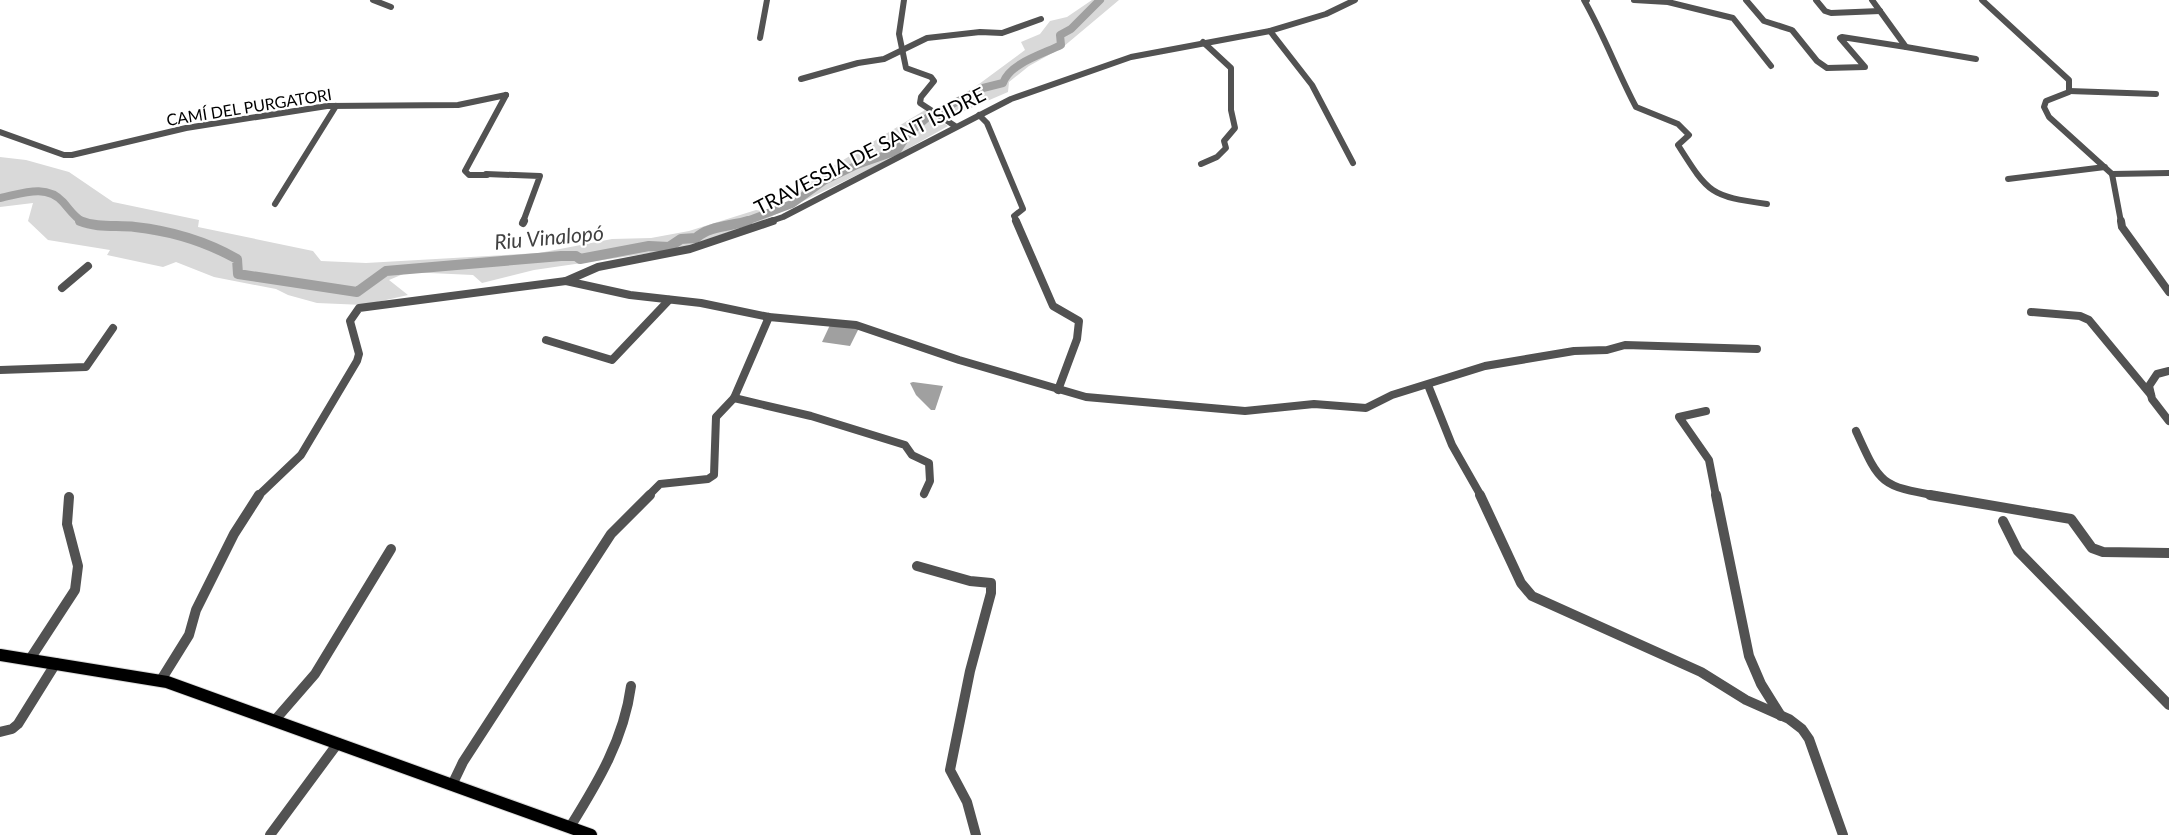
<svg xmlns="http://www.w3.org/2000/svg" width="2169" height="835" font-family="Lato,sans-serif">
<rect width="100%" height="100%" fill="#fff"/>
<g fill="#d9d9d9">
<path d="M1092 0H1119L1063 47 1029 66 1009 82 1008 92 950 117 937 110 975 87 1025 50 1021 42 1040 34 1050 21 1067 17Z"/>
<path d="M925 110 948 126 888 160 762 221 678 249 534 270 482 283 473 275 408 272 389 280 408 295 364 305 317 303 288 295 276 289 214 277 176 262 163 267 107 255 110 250 48 240 28 221 33 203 0 207V157L26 160 69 172 113 202 199 220 198 227 313 251 321 261 366 263 539 253 612 239 651 238 689 231 756 210 769 212 794 197 817 176Z"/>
</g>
<g fill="#a0a0a0">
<path d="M830 325 859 328 850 346 822 342Z"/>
<path d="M913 382 943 386 935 410H931L916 395 910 383Z"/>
</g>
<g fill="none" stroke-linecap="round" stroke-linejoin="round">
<g stroke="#a0a0a0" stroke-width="8">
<path d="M0 198C21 194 46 183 63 202 70 210 74 217 83 222"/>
<path d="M744 222 792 204 824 181 857 165 897 151 908 134 928 117 983 88 1003 83C1010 63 1043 54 1061 45L1060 35 1071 29 1100 0"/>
</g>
<path stroke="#a0a0a0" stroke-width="10" d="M80 221C97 228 117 225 135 227 172 231 205 241 237 259L238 274 357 292 386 271 561 256H576L580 259 649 246 669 247 681 239 696 238C708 226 732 226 748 221"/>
<g stroke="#dbdbdb" stroke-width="14">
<path id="major" d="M0 655 167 682 591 835"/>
</g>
<g stroke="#525252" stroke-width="6">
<path d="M373 0 391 7"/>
<path d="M904 0 899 34 906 68 931 77 934 81 921 97 920 103 955 126"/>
<path d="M1587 0H1584C1604 35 1617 71 1636 107L1678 124 1689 135 1678 145C1709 194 1710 196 1767 204"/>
<path d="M1634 0 1668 2 1733 18 1771 66"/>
<path d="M1746 0 1764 21 1792 30 1817 61 1827 68 1865 67 1840 38 1842 37 1906 47"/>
<path d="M1816 0 1825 11 1831 13 1880 11"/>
<path d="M1872 0 1906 47 1976 59"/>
<path d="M1982 0 2069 80V92L2046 101 2044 107 2049 117 2112 174 2121 222"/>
<path d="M1270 31 1312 85 1353 163"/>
<path d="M760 38 767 0"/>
<path d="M801 79 858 63 884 59 927 38 980 32 1002 33 1041 19"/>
<path d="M2069 91 2156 94"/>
<path d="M979 115 987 123 1023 209 1014 216 1017 222"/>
<path d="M0 132 64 155H72L186 128 327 106 458 105 506 95"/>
<path d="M1201 164 1217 157 1226 148 1224 141 1235 128 1231 110V68L1203 42"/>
<path d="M486 174 540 176 523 222"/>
<path d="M2112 174 2169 173"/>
<path d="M487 175H469L465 171 506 95"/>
<path d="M2008 179 2105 167"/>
<path d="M275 204 336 106"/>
<path d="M768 222 783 217 1011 99 1131 57 1270 31 1326 14 1355 0"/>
</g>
<g stroke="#525252" stroke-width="8">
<path d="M1016 221 1053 306 1079 321 1077 339 1058 390"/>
<path d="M2121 221 2122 227 2169 292"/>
<path d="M523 223 524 221"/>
<path d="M566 281 630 295 701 303 769 317 856 325 959 360 1086 397 1245 411 1314 404 1366 408 1392 395 1485 366 1574 351 1607 350 1625 345 1757 349"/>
<path d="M62 288 88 266"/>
<path d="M2031 312 2080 316 2089 320 2151 395"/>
<path d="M546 340 612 360 669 300"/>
<path d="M0 370 86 367 113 328"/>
<path d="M2169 371 2157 374 2149 386 2152 399 2169 421"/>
<path d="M1428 385 1452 445 1481 496"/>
<path d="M734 398 811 416 905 445 912 455 929 463 930 481 924 494"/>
<path d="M1706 411 1679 417 1709 460 1716 496"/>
<path d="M1856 431C1880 484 1880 486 1938 496"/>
<path d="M258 496 301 455 357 361 359 354 350 321 359 308 566 281 598 267 690 249 773 221"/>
<path d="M648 496 660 484 708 479 714 475 716 417 734 398 769 317"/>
</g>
<g stroke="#525252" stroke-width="10">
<path d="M1480 495 1521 583 1532 596 1701 672 1746 700 1789 719 1802 729 1809 739 1843 835"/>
<path d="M1716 495 1749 656 1761 684 1781 716"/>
<path d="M1930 495 2071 519 2092 548 2103 552 2169 553"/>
<path d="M2003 521 2018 551 2169 705"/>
<path d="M917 566 970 581 991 583V593L970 671 950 770 967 802 976 835"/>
<path d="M30 659 75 590 78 566 67 524 69 497"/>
<path d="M161 680 189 635 196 610 234 534 259 495"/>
<path d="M275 720 315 674 391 549"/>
<path d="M0 732 12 729 18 724 56 663"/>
<path d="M452 785 463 762 611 534 650 495"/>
<path d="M570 827C598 782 624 739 631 686"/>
<path d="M270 835 338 743"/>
</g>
<use href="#major" stroke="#000" stroke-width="12"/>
</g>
<g text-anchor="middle" stroke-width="4.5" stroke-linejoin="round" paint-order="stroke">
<g font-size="16" fill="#000" stroke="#fff">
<text transform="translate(249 107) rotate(-9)" y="6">CAMÍ DEL PURGATORI</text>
</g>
<g font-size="20" fill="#000" stroke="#fff">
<text transform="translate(870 151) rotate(-27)" y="7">TRAVESSIA DE SANT ISIDRE</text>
</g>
<g font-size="21" font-style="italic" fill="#414141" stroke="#fff">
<text transform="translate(549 238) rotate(-5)" y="7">Riu Vinalopó</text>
</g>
</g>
</svg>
